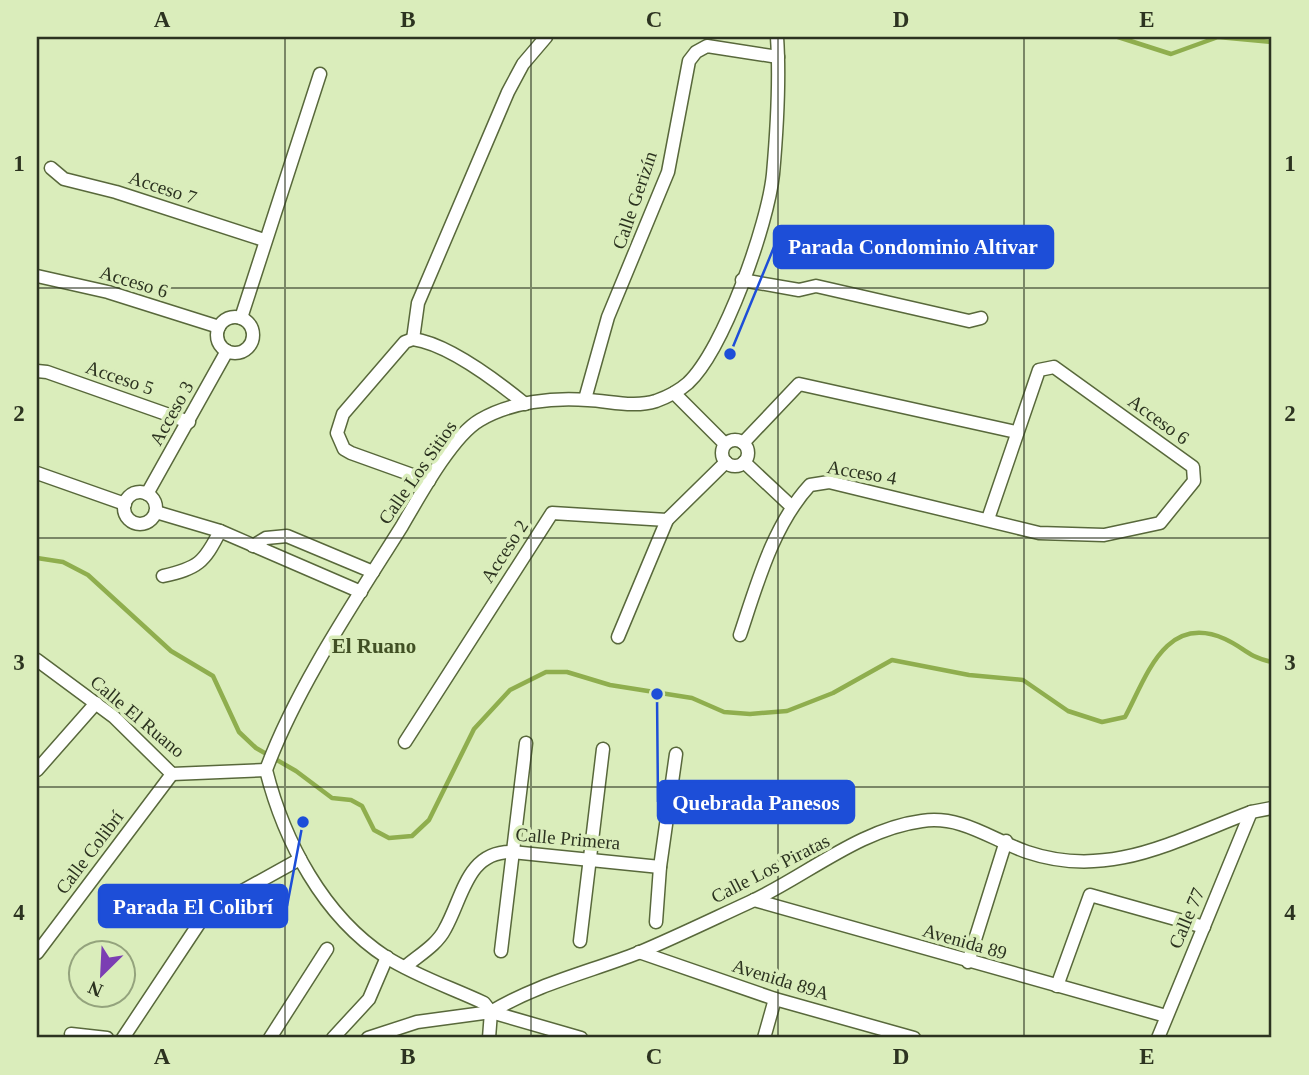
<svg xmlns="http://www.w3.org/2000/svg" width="1309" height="1075" font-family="Georgia,serif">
<rect width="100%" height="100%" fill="#daedbb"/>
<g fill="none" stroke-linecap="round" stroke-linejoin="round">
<g stroke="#8fae4e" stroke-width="4.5">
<path d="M1118 37 1171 54 1218 37 1272 42"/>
<path d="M37 558 63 562 88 575 171 651 213 676 239 732 256 748 296 771 332 798 351 800 362 806 374 830 389 838 412 836 429 820 474 729 510 690 546 672H567L610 685 692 698 724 712 750 714 787 711 833 693 892 660 969 675 1023 680 1068 711 1102 722 1125 717C1146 678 1165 612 1225 639 1245 648 1246 656 1272 662"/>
</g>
<g stroke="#58683b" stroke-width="15">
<g id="minor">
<path d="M51 168 64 179 116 192 264 240"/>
<path d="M37 276 108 292 219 327"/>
<path d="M742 280 799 290 816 286 969 321 981 318"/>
<circle cx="235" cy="335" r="18"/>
<path d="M241 318 320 74"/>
<path d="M413 339 418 303 508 92 523 64 546 37"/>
<path d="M37 371 47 372 189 422"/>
<path d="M674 393 725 444"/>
<path d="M585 399 608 317 668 172 689 61 696 52 707 46 778 57"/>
<circle cx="735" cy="453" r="13"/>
<path d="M743 443 799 384 1016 432"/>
<path d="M744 462 791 506"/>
<path d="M37 473 125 504"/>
<path d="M429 481 351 453 344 449 337 433 343 414 405 342 413 339C448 344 498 382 525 404"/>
<circle cx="140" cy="508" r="16"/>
<path d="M147 494 227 351"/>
<path d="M156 512 220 531 361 592"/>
<path d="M253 546 266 538 287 536 373 572"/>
<path d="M163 576C198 568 204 563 220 531"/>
<path d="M740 635C757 584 773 525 810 485L829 482 1039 533 1104 535 1160 523 1194 481 1193 467 1054 367 1039 370 988 519"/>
<path d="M618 637 667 520"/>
<path d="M37 660 114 717 172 774 266 770"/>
<path d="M405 742 552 513 667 520 726 462"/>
<path d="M37 770 96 703"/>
<path d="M754 900 1166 1016"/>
<path d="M656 922 660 867 676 754"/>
<path d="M580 941 603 749"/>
<path d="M501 951 526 743"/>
<path d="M639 952 775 999 914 1038"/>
<path d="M37 953 172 774"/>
<path d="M968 962 1006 841"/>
<path d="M405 967C419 955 437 945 445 929 463 897 467 851 512 852L660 867"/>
<path d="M1057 986 1090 895 1204 927"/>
<path d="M491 1012C537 984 589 972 638 953 676 937 713 919 750 902 806 876 860 829 922 821 962 815 992 840 1027 852 1109 880 1176 840 1251 812L1272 808"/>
<path d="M71 1034 107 1038"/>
<path d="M123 1038 208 910 300 859"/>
<path d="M270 1038 327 949"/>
<path d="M333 1038 369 999 387 957"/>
<path d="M368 1038 417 1022 491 1012 581 1038"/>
<path d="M489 1038 491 1012 484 1003C452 988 416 976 386 957 323 916 284 841 266 770 296 688 355 601 402 526 419 497 452 436 480 420 510 402 554 397 588 400 610 401 634 408 656 401 667 397 679 391 688 383 724 349 768 224 773 174 777 129 780 81 777 37"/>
<path d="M764 1038 775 999"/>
<path d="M1158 1038 1251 812"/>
</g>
</g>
<use href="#minor" stroke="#fff" stroke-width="12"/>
</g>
<path fill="none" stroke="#2c3320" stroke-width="2" stroke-opacity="0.55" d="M285 37V1038M531 37V1038M778 37V1038M1024 37V1038M37 288H1272M37 538H1272M37 787H1272"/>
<g text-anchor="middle" stroke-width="7" stroke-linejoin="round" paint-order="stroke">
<g font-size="19" fill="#2c3320" stroke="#daedbb">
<text transform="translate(163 187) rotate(18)" y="7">Acceso 7</text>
<text transform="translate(634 200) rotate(-71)" y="7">Calle Gerizín</text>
<text transform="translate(134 281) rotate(17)" y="7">Acceso 6</text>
<text transform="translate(120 377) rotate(19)" y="7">Acceso 5</text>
<text transform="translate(171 413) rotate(-61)" y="7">Acceso 3</text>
<text transform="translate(1159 419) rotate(36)" y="7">Acceso 6</text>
<text transform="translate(417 472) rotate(-55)" y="7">Calle Los Sitios</text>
<text transform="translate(862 472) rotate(10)" y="7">Acceso 4</text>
<text transform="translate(504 551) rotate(-57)" y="7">Acceso 2</text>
<text transform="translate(138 716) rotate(40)" y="7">Calle El Ruano</text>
<text transform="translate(568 838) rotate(5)" y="7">Calle Primera</text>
<text transform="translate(89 852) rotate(-53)" y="7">Calle Colibrí</text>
<text transform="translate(770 868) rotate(-27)" y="7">Calle Los Piratas</text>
<text transform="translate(1186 918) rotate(-67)" y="7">Calle 77</text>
<text transform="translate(965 941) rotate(16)" y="7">Avenida 89</text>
<text transform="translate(781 979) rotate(17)" y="7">Avenida 89A</text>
</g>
<g font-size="21" font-weight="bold" fill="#415024" stroke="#daedbb">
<text x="374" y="653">El Ruano</text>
</g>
</g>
<path fill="none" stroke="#1d4ed8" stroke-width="2.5" d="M730 354L774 247M657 694L658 802M303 822L287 906"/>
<g fill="#1d4ed8" stroke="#daedbb" stroke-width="2.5">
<circle cx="730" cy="354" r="7"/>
<circle cx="657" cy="694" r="7"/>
<circle cx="303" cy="822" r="7"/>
</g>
<g fill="#1d4ed8" stroke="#1d4ed8" stroke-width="2.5">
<rect x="774" y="226" width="279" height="42" rx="7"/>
<rect x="658" y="781" width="196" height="42" rx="7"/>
<rect x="99" y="885" width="188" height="42" rx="7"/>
</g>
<g font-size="21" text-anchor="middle" font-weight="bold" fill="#fff">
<text x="913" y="254">Parada Condominio Altivar</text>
<text x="756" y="810">Quebrada Panesos</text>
<text x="193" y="914">Parada El Colibrí</text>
</g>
<rect width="1309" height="1075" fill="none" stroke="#daedbb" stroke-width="77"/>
<g transform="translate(102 974) rotate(204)"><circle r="33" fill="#daedbb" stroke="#94a37d" stroke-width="2"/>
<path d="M0-5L12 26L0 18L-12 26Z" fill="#7b3eb3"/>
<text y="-10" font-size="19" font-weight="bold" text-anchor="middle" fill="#2c3320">N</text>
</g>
<rect x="38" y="38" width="1232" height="998" fill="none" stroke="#2c3320" stroke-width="2.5"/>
<g font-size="23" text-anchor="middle" font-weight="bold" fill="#2c3320">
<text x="162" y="27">A</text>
<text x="408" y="27">B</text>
<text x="654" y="27">C</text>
<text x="901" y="27">D</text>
<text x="1147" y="27">E</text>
<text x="19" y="171">1</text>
<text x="1290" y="171">1</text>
<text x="19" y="421">2</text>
<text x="1290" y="421">2</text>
<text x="19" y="670">3</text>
<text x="1290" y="670">3</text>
<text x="19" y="920">4</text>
<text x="1290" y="920">4</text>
<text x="162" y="1064">A</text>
<text x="408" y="1064">B</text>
<text x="654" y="1064">C</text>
<text x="901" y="1064">D</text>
<text x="1147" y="1064">E</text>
</g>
</svg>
